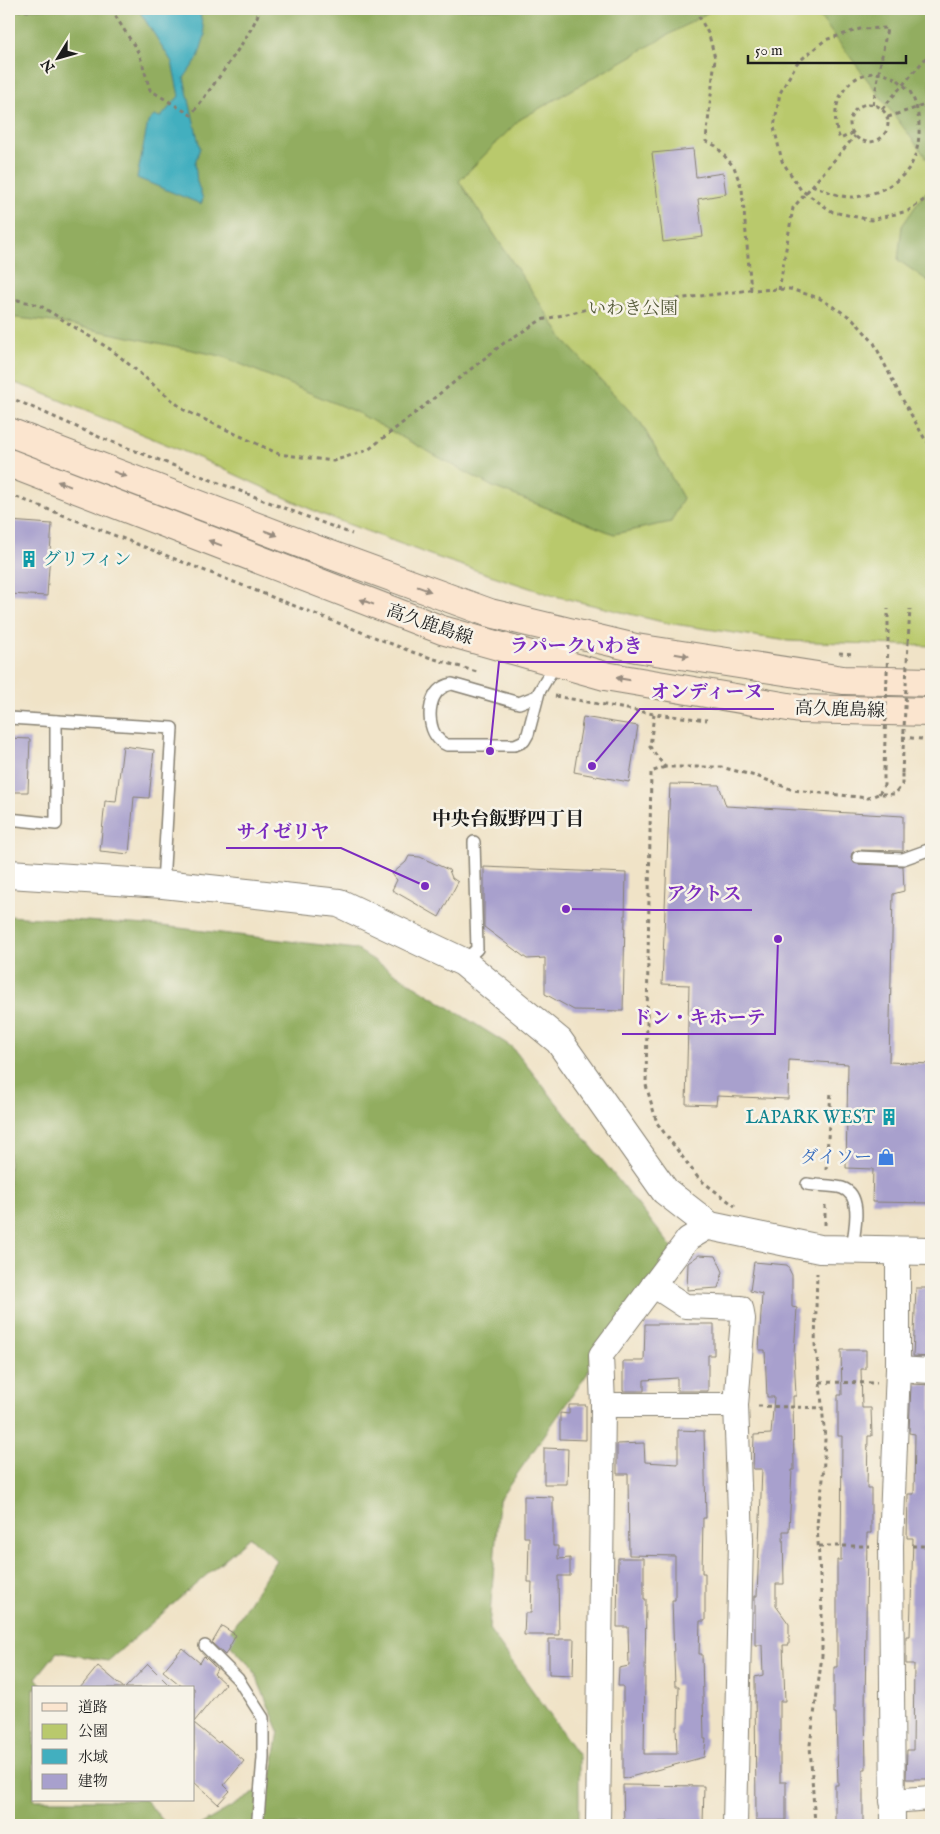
<svg xmlns="http://www.w3.org/2000/svg" width="940" height="1834" font-family="'IM FELL English','Noto Serif JP',serif">
<rect width="100%" height="100%" fill="#f7f3e8"/>
<filter id="ink" filterUnits="userSpaceOnUse"><feTurbulence type="fractalNoise" baseFrequency=".02" numOctaves="2"/><feDisplacementMap in="SourceGraphic" scale="10" xChannelSelector="R" yChannelSelector="G"/><feConvolveMatrix kernelMatrix="1 2 1 2 8 2 1 2 1" color-interpolation-filters="sRGB"/></filter>
<filter id="wash" filterUnits="userSpaceOnUse"><feTurbulence type="fractalNoise" baseFrequency=".0096" numOctaves="4" result="noise"/><feDisplacementMap in="SourceGraphic" scale="20" xChannelSelector="R" yChannelSelector="G"/><feGaussianBlur stdDeviation="1.12" result="paint"/><feColorMatrix in="noise" values="0 0 0 0 0 0 0 0 0 0 0 0 0 0 0 0 0 1.4 0 .05"/><feComposite in="paint" operator="in"/></filter>
<g filter="url(#wash)">
<rect width="100%" height="100%" fill="#f0e3c7"/>
<path fill="#b9c96c" stroke="#6a7244" d="M9 9H931V646L788 641 667 623 551 595 433 556 321 514 197 457 35 390 9 381Z"/>
<g fill="#92ad60" stroke="#57643e">
<path d="M9 9H714L519 120 459 181 566 343 641 423 683 498 671 522 614 534 493 487 356 412 221 356 61 323 9 317Z"/>
<path d="M814 9H931V164Z"/>
<path d="M931 189V283L898 260 902 226 924 194Z"/>
<path d="M9 916 162 926 356 949 512 1047 674 1250 499 1500 489 1629 579 1756V1825H200L270 1784 279 1731 253 1669 225 1640 276 1560 250 1537 108 1661 57 1652 36 1678 44 1688H34V1800H145L167 1825H9Z"/>
</g>
<path fill="#42afbf" stroke="#2f666e" d="M138 9H199L205 35 198 58 184 78 200 148 195 163 197 182 203 199 201 204 137 178 148 122 154 116 161 117 179 96 172 62Z"/>
<g id="blocks">
<g fill="#a8a0cd">
<path d="M693 149 696 177 723 173 726 194 698 199 703 237 663 242 652 153Z"/>
<path d="M9 521 52 524 47 596 9 594Z"/>
<path d="M583 717 638 726 629 782 574 772Z"/>
<path d="M9 738 30 739 28 792H9Z"/>
<path d="M123 746 154 750 149 798 134 797 129 854 100 851 105 801 116 802Z"/>
<path d="M670 784 719 785 726 806 903 816V851L858 850 852 853 851 857 854 863 857 864 903 866 904 891 893 894 889 1062 931 1064V1203L872 1202 873 1169 846 1168 848 1064 789 1060 788 1099 717 1096 716 1105 686 1104 689 985 662 984Z"/>
<path d="M409 856 420 857 449 870 452 878 458 882 439 917 392 890 397 880 392 874 406 862Z"/>
<path d="M484 867 626 873 623 1011 574 1010 545 994V958L527 959 484 927Z"/>
<path d="M699 1255 716 1256 723 1272 718 1288 687 1290 688 1263Z"/>
<path d="M754 1262 787 1265 792 1275V1307L797 1308 794 1353 796 1396H793L794 1470H792L789 1531H783L784 1584H776V1606L789 1624V1645H783L785 1701H780V1782H786V1820H756L755 1677 763 1675 762 1645H755V1596H757L762 1469H753L754 1435 771 1434 774 1397H767L765 1350H759L762 1294 750 1291Z"/>
<path d="M916 1288H931V1357L913 1356Z"/>
<path d="M645 1324H714V1355H708V1391H677V1378L644 1380V1391H623V1361H644Z"/>
<path d="M841 1350H866V1369H861L862 1408H871L872 1436H868L867 1488H871V1533H867L865 1714 866 1769H863V1825H835V1785H838L836 1713H834V1667H837V1560H841L842 1436H838V1395H842Z"/>
<path d="M911 1384 931 1385V1539L929 1580H931V1779H906L907 1750H913L914 1664H906V1636H910L913 1538H907L908 1494H914L915 1434 909 1433Z"/>
<path d="M569 1405H586V1440L560 1439V1413L569 1414Z"/>
<path d="M678 1430 704 1431 706 1518H703L702 1573H705V1621H700L699 1654H702L704 1739H706L704 1757 623 1779V1686H618L619 1668 629 1666 628 1627H617L618 1558H644V1599H646L644 1754H677L676 1726H678L679 1686H675L672 1600H675V1556L629 1555 628 1474H617V1444L644 1443 645 1462 678 1464Z"/>
<path d="M544 1448 568 1449 567 1484H544Z"/>
<path d="M524 1496 553 1497V1546H558V1559L570 1558V1576H558L559 1635H524L525 1613H531L532 1582H528L529 1537H524Z"/>
<path d="M222 1626 236 1635 225 1655 212 1643Z"/>
<path d="M549 1639H574L573 1675 549 1674Z"/>
<path d="M182 1648 200 1663 204 1656 217 1669 214 1674 225 1684 194 1722V1688H184L163 1671Z"/>
<path d="M148 1664 172 1688H125Z"/>
<path d="M98 1666 124 1688H80Z"/>
<path d="M194 1723 218 1743 220 1741 244 1761 224 1785 230 1791 218 1804 194 1782Z"/>
<path d="M623 1785 704 1786 703 1823 659 1822V1825H624Z"/>
</g>
</g>
</g>
<g filter="url(#ink)">
<use href="#blocks" fill-opacity="0" stroke="#868072" stroke-width="1"/>
<g fill="none" stroke-linecap="round" stroke-linejoin="round">
<g stroke="#868072" stroke-width="14">
<g id="service">
<path d="M537 696 519 703 452 684C447 685 442 687 438 691 425 705 428 738 447 745H515L524 741 528 734 539 692 574 633"/>
<path d="M9 718 172 728 163 884"/>
<path d="M9 819 56 824V721"/>
<path d="M858 857 903 859 931 849"/>
<path d="M463 962 477 949 474 842"/>
<path d="M807 1184C817 1186 833 1185 842 1188 864 1195 854 1232 852 1248"/>
<path d="M205 1646 238 1679 263 1718V1758L258 1818 259 1825"/>
</g>
</g>
<g stroke="#868072" stroke-width="26">
<g id="minor">
<path d="M653 1285 685 1306 741 1308 743 1319 736 1405 741 1539 735 1825"/>
<path d="M898 1369 931 1371"/>
<path d="M603 1405H736"/>
<path d="M892 1801 931 1798"/>
<path d="M598 1825 603 1405 601 1355 688 1239 710 1226"/>
<path d="M893 1825 891 1545 898 1369V1250"/>
</g>
</g>
<g stroke="#868072" stroke-width="30">
<path id="tertiary" d="M9 874 163 884 339 903 463 962 559 1041 665 1191 710 1226 820 1249 931 1251"/>
</g>
<g stroke="#868072" stroke-width="30">
<g id="secondary">
<path d="M9 432 312 548 490 613 636 648 843 680 931 682"/>
<path d="M9 463 442 630 605 676 800 709 931 712"/>
</g>
</g>
<g stroke="#868072" stroke-width="3" stroke-dasharray="4 4" stroke-linecap="butt">
<path d="M111 9 138 52 142 62 150 90 191 115C203 99 260 24 259 9"/>
<path d="M695 9 709 35 715 58 706 141 716 146 734 167 742 189 751 290"/>
<path d="M9 10 29 11 33 9"/>
<circle cx="869" cy="123" r="19"/>
<path d="M873 105 887 28 860 29 825 40 797 63 780 93 774 127 782 161 801 190 833 212 871 220 908 211 931 195"/>
<path d="M882 109 931 52"/>
<path d="M888 117 931 103"/>
<path d="M853 133 840 139C823 100 857 56 898 80"/>
<path d="M812 185C824 190 836 196 849 197 870 198 897 185 909 168 923 147 922 110 909 90"/>
<path d="M779 290 793 208 855 136"/>
<path d="M9 298 39 305 113 351 184 410 279 454 333 461 368 450 504 343 541 320 584 310 751 290 790 289 819 298 853 319 874 343 900 395 926 441 931 443"/>
<path d="M9 397 99 437 352 534"/>
<path d="M9 494 415 653 477 672"/>
<path d="M888 642V609"/>
<path d="M908 642 910 609"/>
<path d="M839 653 855 654"/>
<path d="M555 696 654 714 707 720"/>
<path d="M654 714 650 747 665 767H721L759 777 793 790 868 798 878 794H895L902 785V773"/>
<path d="M902 737 931 740"/>
<path d="M665 767 651 772 646 1085 657 1123 699 1179 735 1206"/>
<path d="M879 794 884 785V770"/>
<path d="M826 1170 831 1091"/>
<path d="M825 1225V1201"/>
<path d="M820 1382 877 1383"/>
<path d="M758 1406 823 1408"/>
<path d="M819 1546H870"/>
<path d="M912 1546H931"/>
<path d="M815 1825 810 1745 822 1656V1611L817 1524 823 1479 825 1439 819 1372 815 1345 817 1273"/>
</g>
<use href="#service" stroke="#fff" stroke-width="11"/>
<use href="#minor" stroke="#fff" stroke-width="24"/>
<use href="#tertiary" stroke="#fff" stroke-width="28"/>
<use href="#secondary" stroke="#fbe5cf" stroke-width="28"/>
<g stroke="#868072" stroke-width="3" stroke-dasharray="4 4" stroke-linecap="butt">
<path d="M898 80 909 90"/>
<path d="M884 770 888 642"/>
<path d="M902 773 908 642"/>
</g>
</g>
<defs><path id="oneway-solid" d="M-6-.8H1V-3.2L6.5 0L1 3.2V.8H-6Z" transform="scale(1.25)"/></defs>
<g fill="#978b7e">
<use href="#oneway-solid" transform="translate(120 474) rotate(21)"/>
<use href="#oneway-solid" transform="translate(64 484) rotate(-159)"/>
<use href="#oneway-solid" transform="translate(271 533) rotate(21)"/>
<use href="#oneway-solid" transform="translate(215 543) rotate(-159)"/>
<use href="#oneway-solid" transform="translate(424 589) rotate(20)"/>
<use href="#oneway-solid" transform="translate(367 602) rotate(-159)"/>
<use href="#oneway-solid" transform="translate(682 655) rotate(9)"/>
<use href="#oneway-solid" transform="translate(623 679) rotate(-170)"/>
</g>
</g>
<defs>
<g id="building-bare" transform="scale(1.35)"><path d="M-4-6H4V6H1V3H-1V6H-4ZM-2.5-4.3h1.7v1.8h-1.7ZM.8-4.3h1.7v1.8H.8ZM-2.5-1h1.7V.8h-1.7ZM.8-1h1.7V.8H.8Z" fill="#0f9aa8" stroke="#f7f3e8" stroke-width="2.5" paint-order="stroke"/></g>
<g id="shop-bare" transform="scale(1.35)"><path d="M-5-2.5h2.3a2.7 3.5 0 0 1 5.4 0H5L5.5 6h-11ZM-1.5-2.5h3a1.5 2.3 0 0 0-3 0Z" fill="#3f7fe0" stroke="#f7f3e8" stroke-width="2.5" paint-order="stroke"/></g>
</defs>
<g fill-rule="evenodd">
<use href="#building-bare" x="29" y="559"/>
<use href="#building-bare" x="889" y="1117"/>
<use href="#shop-bare" x="886" y="1157"/>
</g>
<g text-anchor="middle" stroke-width="5" stroke-linejoin="round" paint-order="stroke">
<g font-size="18" fill="#535938" stroke="#f7f3e8">
<text x="633" y="314">いわき公園</text>
</g>
<g font-size="18" fill="#0d838f" stroke="#f7f3e8" text-anchor="start">
<text x="43" y="565">グリフィン</text>
<text x="875" y="1123" text-anchor="end">LAPARK WEST</text>
</g>
<g font-size="18" fill="#1c1c1c" stroke="#f7f3e8">
<text transform="translate(430 624) rotate(19)" y="6">高久鹿島線</text>
<text transform="translate(840 709) rotate(2)" y="6">高久鹿島線</text>
</g>
<g font-size="18" fill="#366cbe" stroke="#f7f3e8" text-anchor="end">
<text x="872" y="1163">ダイソー</text>
</g>
<g font-size="19" font-weight="bold" fill="#1c1c1c" stroke="#f7f3e8">
<text x="508" y="825">中央台飯野四丁目</text>
</g>
</g>
<path fill="none" stroke="#7b2cbf" stroke-width="2" d="M490 751L499 662H652M592 766L640 709H774M425 886L341 848H226M566 909L656 910H752M778 939L775 1034H622"/>
<g fill="#7b2cbf" stroke="#f7f3e8" stroke-width="2">
<circle cx="490" cy="751" r="5"/>
<circle cx="592" cy="766" r="5"/>
<circle cx="425" cy="886" r="5"/>
<circle cx="566" cy="909" r="5"/>
<circle cx="778" cy="939" r="5"/>
</g>
<g font-size="19" text-anchor="middle" font-weight="bold" fill="#7b2cbf" stroke="#f7f3e8" stroke-width="5" stroke-linejoin="round" paint-order="stroke">
<text x="576" y="652">ラパークいわき</text>
<text x="707" y="698">オンディーヌ</text>
<text x="283" y="838">サイゼリヤ</text>
<text x="704" y="900">アクトス</text>
<text x="699" y="1024">ドン・キホーテ</text>
</g>
<rect width="940" height="1834" fill="none" stroke="#f7f3e8" stroke-width="30"/>
<rect x="32" y="1686" width="162" height="115" fill="#f7f3e8" stroke="#9f9d96"/>
<rect x="42" y="1703" width="25" height="8" fill="#fbe5cf" stroke="#9f9d96"/>
<text x="78" y="1712" font-size="15" fill="#1c1c1c">道路</text>
<rect x="42" y="1724" width="25" height="15" fill="#b9c96c" stroke="#9f9d96"/>
<text x="78" y="1736" font-size="15" fill="#1c1c1c">公園</text>
<rect x="42" y="1749" width="25" height="15" fill="#42afbf" stroke="#9f9d96"/>
<text x="78" y="1762" font-size="15" fill="#1c1c1c">水域</text>
<rect x="42" y="1774" width="25" height="15" fill="#a8a0cd" stroke="#9f9d96"/>
<text x="78" y="1786" font-size="15" fill="#1c1c1c">建物</text>
<g transform="translate(58 58) rotate(233)" stroke="#f7f3e8" stroke-width="4" paint-order="stroke">
<path d="M0-4L9 19L0 12L-9 19Z" fill="#1c1c1c"/>
<text y="-8" font-size="14" font-weight="bold" text-anchor="middle" fill="#1c1c1c">N</text>
</g>
<path d="M748 55v8h158v-8" fill="none" stroke="#1c1c1c" stroke-width="2.5"/>
<text x="755" y="55" font-size="15" fill="#1c1c1c" stroke="#f7f3e8" stroke-width="4" paint-order="stroke">50 m</text>
</svg>
